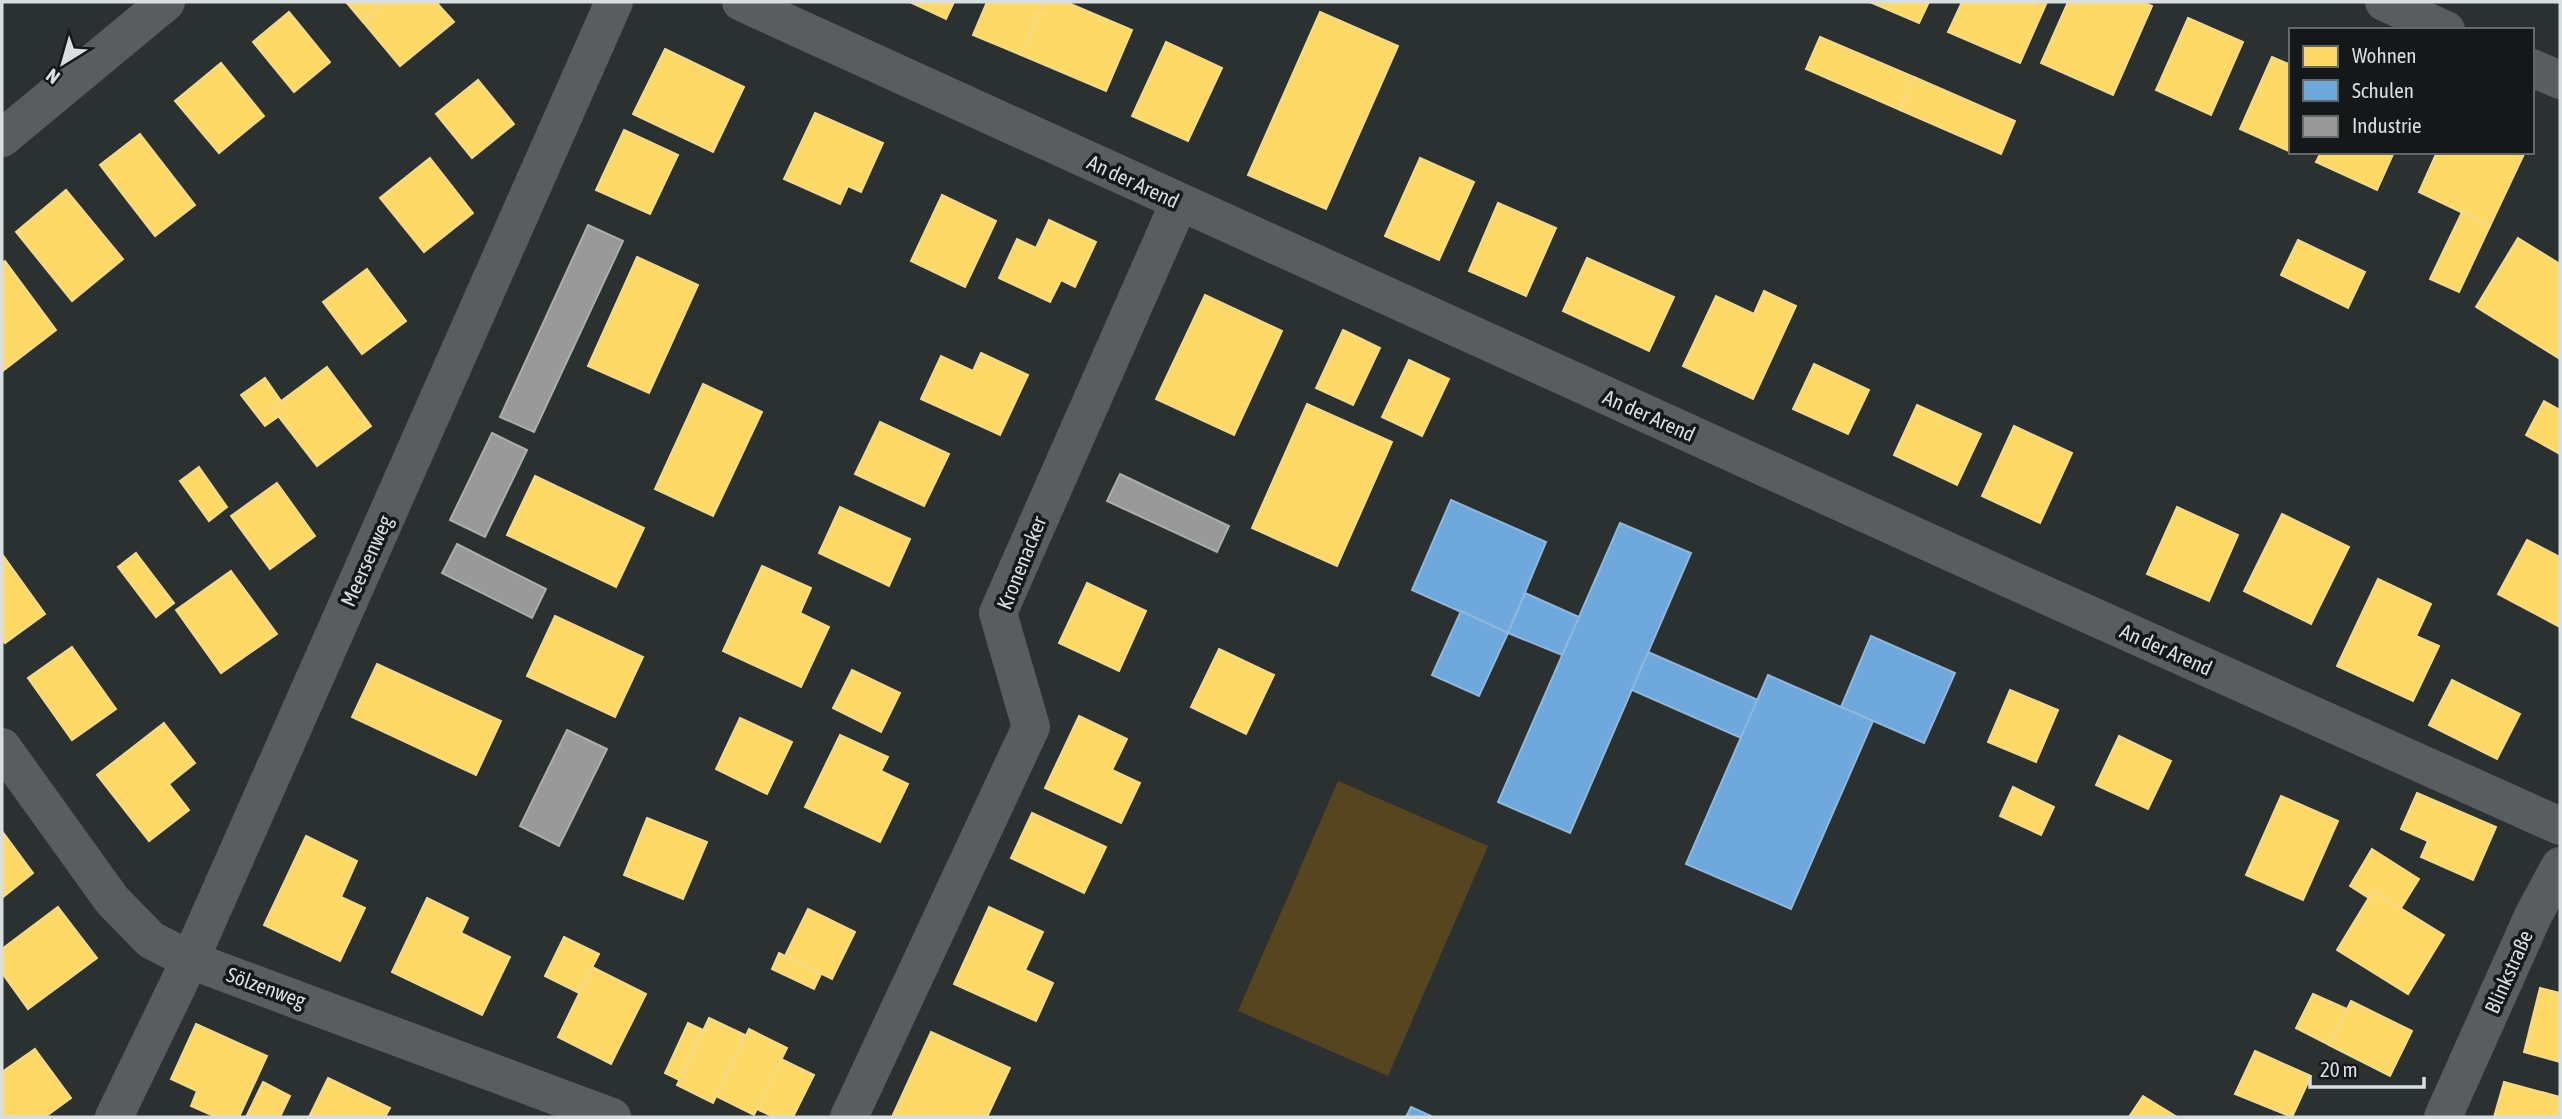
<svg xmlns="http://www.w3.org/2000/svg" width="2562" height="1119" font-family="'Asap Condensed',sans-serif">
<rect width="100%" height="100%" fill="#2b3030"/>
<path fill="#56451f" d="M1338 781 1488 846 1388 1076 1238 1011Z"/>
<g fill="#ffd966" stroke="#f4db8b" stroke-width="2">
<path d="M346 2H387L363 22Z"/>
<path d="M387 2H436L454 22 400 66 363 22Z"/>
<path d="M910 2H954L946 19Z"/>
<path d="M987 2H1044L1021 55 973 35Z"/>
<path d="M1044 2H1066L1132 30 1106 91 1021 55Z"/>
<path d="M1870 2H1929L1919 23Z"/>
<path d="M1962 2H2047L2020 63 1948 32Z"/>
<path d="M2068 2H2142L2152 6 2113 95 2041 63Z"/>
<path d="M289 12 330 62 294 92 253 42Z"/>
<path d="M1320 12 1398 46 1326 209 1248 175Z"/>
<path d="M2188 18 2243 42 2211 115 2156 90Z"/>
<path d="M1820 37 1914 77 1900 110 1806 69Z"/>
<path d="M1166 42 1222 68 1188 141 1132 116Z"/>
<path d="M665 49 744 87 713 152 633 114Z"/>
<path d="M2272 57 2291 65V152L2240 129Z"/>
<path d="M221 63 264 116 219 153 175 101Z"/>
<path d="M1914 77 2015 121 2001 154 1900 110Z"/>
<path d="M478 80 514 124 472 158 436 114Z"/>
<path d="M815 113 883 143 861 192 848 186 840 204 784 179Z"/>
<path d="M624 130 678 155 650 214 596 190Z"/>
<path d="M140 134 195 205 155 236 100 165Z"/>
<path d="M2321 152H2394L2377 190 2316 162Z"/>
<path d="M2437 152H2525L2490 226 2419 192Z"/>
<path d="M430 158 473 213 424 252 380 198Z"/>
<path d="M1420 158 1474 182 1439 260 1385 236Z"/>
<path d="M66 190 123 259 72 301 16 232Z"/>
<path d="M942 195 996 221 965 287 911 261Z"/>
<path d="M1498 203 1556 228 1526 296 1469 271Z"/>
<path d="M2462 212 2490 226 2459 292 2430 279Z"/>
<path d="M1049 220 1096 242 1075 287 1061 280 1050 302 999 278 1017 239 1036 248Z"/>
<path d="M2518 238 2560 264V359L2476 307Z"/>
<path d="M2298 240 2365 272 2348 308 2281 275Z"/>
<path d="M637 257 698 285 649 393 588 366Z"/>
<path d="M1587 258 1674 297 1649 351 1563 311Z"/>
<path d="M5 261 56 330 4 370 2 263Z"/>
<path d="M367 269 406 321 362 354 323 302Z"/>
<path d="M1764 291 1796 306 1753 399 1683 366 1716 296 1754 314Z"/>
<path d="M1205 295 1282 331 1234 435 1156 399Z"/>
<path d="M1343 330 1380 348 1353 405 1316 388Z"/>
<path d="M981 353 1028 375 1000 435 921 399 941 356 973 371Z"/>
<path d="M1409 360 1449 379 1422 436 1382 417Z"/>
<path d="M1814 364 1869 390 1848 434 1793 409Z"/>
<path d="M327 367 371 426 317 466 272 408Z"/>
<path d="M265 378 281 401 272 408 279 416 265 426 241 395Z"/>
<path d="M703 384 762 412 713 516 655 489Z"/>
<path d="M2544 401 2560 410V454L2526 435Z"/>
<path d="M1307 404 1392 442 1337 566 1252 528Z"/>
<path d="M1917 405 1981 434 1957 485 1894 455Z"/>
<path d="M880 422 949 454 924 506 855 474Z"/>
<path d="M2014 426 2072 453 2040 523 1982 496Z"/>
<path d="M199 467 227 507 209 521 180 481Z"/>
<path d="M535 476 644 528 616 587 507 535Z"/>
<path d="M277 483 315 536 270 569 231 516Z"/>
<path d="M840 507 910 539 889 586 819 553Z"/>
<path d="M2177 507 2238 535 2209 601 2147 574Z"/>
<path d="M2282 514 2349 547 2311 624 2244 591Z"/>
<path d="M2527 540 2560 557V627L2498 594Z"/>
<path d="M136 553 174 603 156 617 118 567Z"/>
<path d="M2 554 45 614 5 643 2 639Z"/>
<path d="M762 566 811 588 800 613 829 627 801 687 723 651Z"/>
<path d="M231 571 277 634 221 673 176 610Z"/>
<path d="M2378 579 2431 604 2416 636 2439 646 2413 701 2337 666Z"/>
<path d="M1087 583 1146 611 1119 671 1059 643Z"/>
<path d="M555 616 643 657 615 717 527 676Z"/>
<path d="M72 647 116 709 72 740 28 678Z"/>
<path d="M1219 649 1274 675 1246 734 1191 707Z"/>
<path d="M377 664 501 721 476 775 352 717Z"/>
<path d="M852 670 900 693 881 732 833 708Z"/>
<path d="M2452 680 2520 714 2497 759 2429 725Z"/>
<path d="M2010 690 2058 710 2036 762 1988 742Z"/>
<path d="M1079 716 1127 739 1112 770 1140 783 1121 823 1045 788Z"/>
<path d="M740 718 792 742 767 794 716 769Z"/>
<path d="M164 723 195 763 169 784 189 810 149 841 97 775Z"/>
<path d="M840 735 888 757 881 771 908 784 880 842 805 807Z"/>
<path d="M2119 736 2171 761 2148 809 2096 785Z"/>
<path d="M2013 787 2054 807 2041 835 2000 816Z"/>
<path d="M2417 793 2496 827 2473 880 2421 857 2428 841 2401 829Z"/>
<path d="M2281 796 2338 821 2303 900 2246 875Z"/>
<path d="M1032 813 1106 847 1084 893 1011 858Z"/>
<path d="M647 818 707 842 683 899 624 875Z"/>
<path d="M2 831 33 873 2 898Z"/>
<path d="M306 836 357 861 341 897 365 908 340 961 264 925Z"/>
<path d="M2372 849 2419 879 2401 908 2373 891 2369 898 2350 886Z"/>
<path d="M2373 891 2444 935 2408 994 2337 950Z"/>
<path d="M427 898 468 918 461 933 510 957 482 1015 392 972Z"/>
<path d="M58 907 97 958 28 1009 2 973V949Z"/>
<path d="M989 907 1043 932 1025 970 1053 983 1036 1021 954 984Z"/>
<path d="M808 909 855 932 832 979 785 956Z"/>
<path d="M564 937 599 954 579 993 545 976Z"/>
<path d="M779 953 821 974 814 989 772 969Z"/>
<path d="M592 967 646 994 611 1064 558 1037Z"/>
<path d="M2540 988 2560 993V1062L2524 1052Z"/>
<path d="M2313 994 2347 1009 2329 1045 2296 1028Z"/>
<path d="M2351 1001 2412 1031 2390 1076 2329 1045Z"/>
<path d="M709 1018 745 1035 713 1103 677 1085Z"/>
<path d="M688 1023 703 1030 679 1080 665 1073Z"/>
<path d="M196 1024 267 1056 239 1117H216L191 1106 197 1091 171 1079Z"/>
<path d="M749 1029 787 1048 754 1115 716 1096Z"/>
<path d="M931 1032 1010 1068 987 1117H892Z"/>
<path d="M35 1049 71 1098 45 1117H2V1072Z"/>
<path d="M2255 1051 2311 1076 2292 1117 2235 1094Z"/>
<path d="M781 1059 814 1075 793 1117H774L757 1109Z"/>
<path d="M328 1078 390 1108 385 1117H309Z"/>
<path d="M263 1082 290 1096 280 1117 247 1115Z"/>
<path d="M2504 1082 2560 1097V1117H2494Z"/>
<path d="M2143 1096 2177 1117H2129Z"/>
</g>
<g fill="#6fa8dc" stroke="#8fb8dd" stroke-width="2">
<path d="M1451 500 1546 542 1508 633 1412 590Z"/>
<path d="M1620 523 1691 553 1570 833 1498 802Z"/>
<path d="M1525 593 1579 617 1562 655 1508 633Z"/>
<path d="M1461 611 1508 633 1479 696 1432 675Z"/>
<path d="M1871 636 1955 673 1924 743 1841 707Z"/>
<path d="M1648 652 1758 700 1741 738 1632 690Z"/>
<path d="M1768 675 1873 721 1791 909 1686 864Z"/>
<path d="M1411 1107 1433 1117H1406Z"/>
</g>
<g fill="#999" stroke="#acaeae" stroke-width="2">
<path d="M588 225 623 241 534 432 500 417Z"/>
<path d="M492 433 527 450 485 537 450 520Z"/>
<path d="M1120 474 1229 526 1217 552 1107 501Z"/>
<path d="M457 544 546 589 532 618 442 573Z"/>
<path d="M567 730 607 749 559 846 520 826Z"/>
</g>
<g fill="none" stroke-linecap="round" stroke-linejoin="round">
<g stroke="#5a5d5e" stroke-width="38">
<path d="M741 2 1994 572 2560 826"/>
<path d="M2 747 112 900 151 940 190 960 612 1117"/>
<path d="M114 1117 190 960 614 2"/>
<path d="M849 1117 1031 727 998 613 1179 203"/>
</g>
<g stroke="#5a5d5e" stroke-width="38">
<path d="M2384 2 2446 30"/>
<path d="M2532 68 2560 80"/>
<path d="M2 138 166 2"/>
<path d="M2443 1117 2533 916 2560 866"/>
</g>
</g>
<g text-anchor="middle" stroke-width="7" stroke-linejoin="round" paint-order="stroke">
<g font-size="21" fill="#d9dfe0" stroke="#141819">
<text transform="translate(1133 182) rotate(25)" y="7">An der Arend</text>
<text transform="translate(1649 416) rotate(24)" y="7">An der Arend</text>
<text transform="translate(367 561) rotate(-66)" y="7">Meersenweg</text>
<text transform="translate(1022 563) rotate(-68)" y="7">Kronenacker</text>
<text transform="translate(2166 650) rotate(24)" y="7">An der Arend</text>
<text transform="translate(2509 972) rotate(-66)" y="7">Blinkstraße</text>
<text transform="translate(266 988) rotate(20)" y="7">Sölzenweg</text>
</g>
</g>
<rect width="2562" height="1119" fill="none" stroke="#d9dfe0" stroke-width="7"/>
<rect x="2289" y="28" width="245" height="126" fill="#141819" stroke="#636869" stroke-width="2"/>
<rect x="2303" y="46" width="35" height="21" fill="#ffd966" stroke="#636869" stroke-width="2"/>
<text x="2352" y="63" font-size="21" fill="#d9dfe0">Wohnen</text>
<rect x="2303" y="80" width="35" height="21" fill="#6fa8dc" stroke="#636869" stroke-width="2"/>
<text x="2352" y="98" font-size="21" fill="#d9dfe0">Schulen</text>
<rect x="2303" y="116" width="35" height="21" fill="#999999" stroke="#636869" stroke-width="2"/>
<text x="2352" y="133" font-size="21" fill="#d9dfe0">Industrie</text>
<g transform="translate(63 63) rotate(217)" stroke="#141819" stroke-width="5" paint-order="stroke">
<path d="M0-5L12 26L0 18L-12 26Z" fill="#d9dfe0"/>
<text y="-10" font-size="19" font-weight="bold" text-anchor="middle" fill="#d9dfe0">N</text>
</g>
<path d="M2310 1077v10h114v-10" fill="none" stroke="#d9dfe0" stroke-width="3.5"/>
<text x="2320" y="1077" font-size="21" fill="#d9dfe0" stroke="#141819" stroke-width="5" paint-order="stroke">20 m</text>
</svg>
